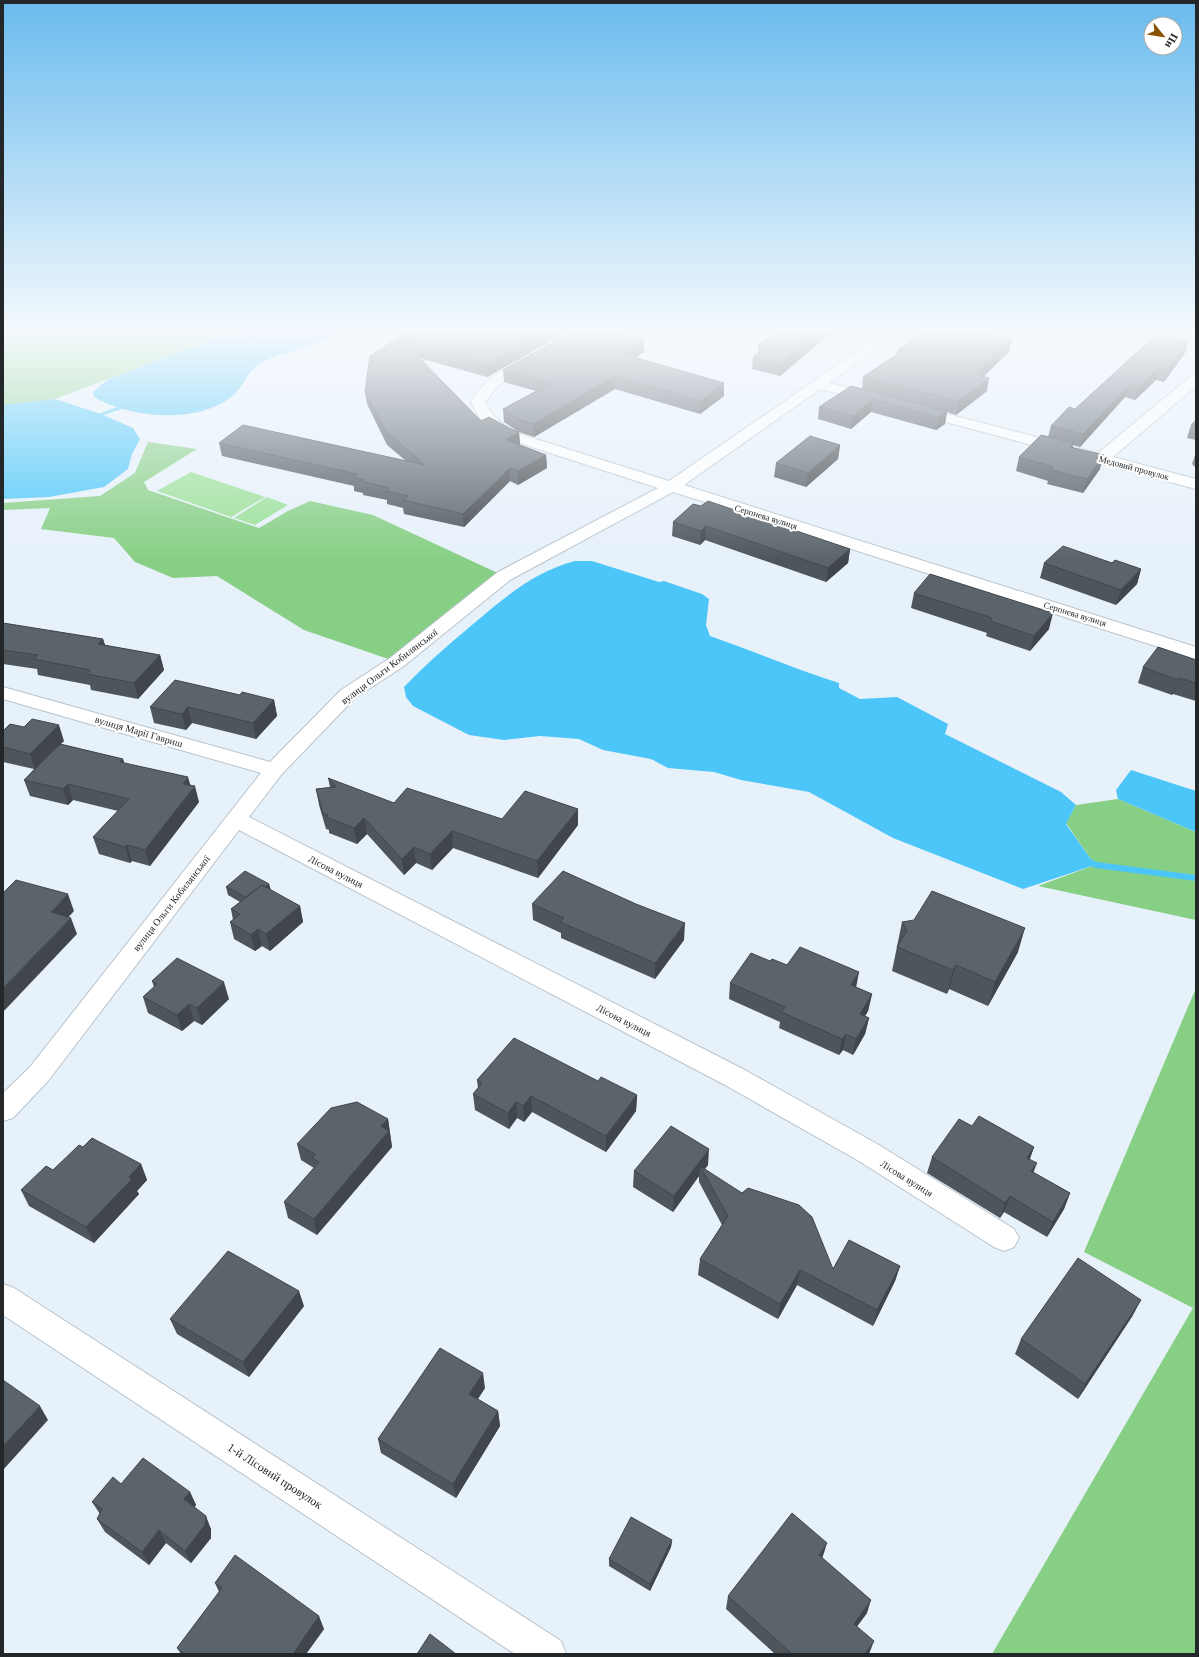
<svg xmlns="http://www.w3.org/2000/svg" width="1199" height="1657" font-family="'Times New Roman',serif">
<rect width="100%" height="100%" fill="#e7f1fa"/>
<g fill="#9be098">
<path d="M191 472 265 497 231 517 157 491Z"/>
<path d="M267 497 288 505 255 525 234 518Z"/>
</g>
<g fill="#87cf84">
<path d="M29 328H248L219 337 55 399 3 405V337Z"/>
<path d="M148 442 197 449 144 482 148 490 259 528 288 511 310 501 373 515 504 576 397 662 304 630 217 576 173 578 135 562 114 538 41 529 50 508 3 510V503L100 496 135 473Z"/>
<path d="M1118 799 1196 832V920L1038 886 1095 865 1066 823 1076 805Z"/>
<path d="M1196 988V1654H992L1193 1308 1084 1252Z"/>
</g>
<g fill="#4cc6f8">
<path d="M248 328H359C338 335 317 342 296 350 284 354 270 357 259 364 246 372 243 389 230 398 195 424 129 418 94 397L93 392 107 380 219 337Z"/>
<path d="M55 399 101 414 133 428 140 439 132 454 128 469 104 487 49 497 3 499V405Z"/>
<path d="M575 561H592L659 582 664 581 702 594 709 599 706 625 710 636C753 651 795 669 839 683V688L860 699 897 697 948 724 945 734 1061 792 1076 805 1066 824 1095 865 1023 889 893 838 809 792 741 780 714 772 668 768 651 759 603 750 579 739 540 736 504 740 469 735 413 706 406 697 404 687C425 665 448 645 472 625 504 598 533 572 575 561Z"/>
<path d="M1131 770 1196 791V832L1118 799 1116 790Z"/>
</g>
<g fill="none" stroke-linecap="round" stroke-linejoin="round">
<g fill="#4cc6f8" fill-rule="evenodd">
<path d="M131 402 134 404 133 405 92 419 87 418Z"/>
<path d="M1086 857 1097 862 1196 875V881L1095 868 1083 862 1081 860Z"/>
</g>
<g stroke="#b9c3cb" stroke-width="2">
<g id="minor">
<path d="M891 328H906L829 383 877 395 879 398 877 401 872 402 820 389 684 485 1196 647V659L673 492 510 580 404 666 355 698 281 775 249 817 743 1069 879 1145 1014 1229 1019 1238 1014 1247 1004 1251 994 1247 859 1161 725 1085 239 830 48 1081 13 1118 3 1121V1093L30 1067 261 773 3 699V687L270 762 341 690 390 658 498 572 658 488 510 440C491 431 479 421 471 402 484 380 501 370 524 358H534L536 361 499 385 485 402C493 419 505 426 520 434L669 481Z"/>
<path d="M1196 375V386L1113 457 1196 479V489L912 413 910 410 912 407 917 406 1098 453 1191 376Z"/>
<path d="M3 1284 14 1288 561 1641 566 1654H515L3 1315Z"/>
</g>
</g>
<use href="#minor" fill="#fff" fill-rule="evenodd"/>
</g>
<g fill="#4e565c">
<path d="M413 328 468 334 567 332 487 377 419 358 481 421 519 432 504 422 503 409 536 391 504 382 503 370 644 352 636 357 724 396 700 414 615 389 534 437 519 432 520 445 546 455 547 468 518 485 510 481 464 527 404 514 403 508 387 504V500L363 495V493L354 491V486L222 456 219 443 406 461 387 445 367 404 365 392Z"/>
<path d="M777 328H837L780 376 752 369 753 357 758 354V345L770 336 771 333Z"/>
<path d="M929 328H996L990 334 1012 339 1009 352 983 377 987 391 956 415 947 412 945 424 936 430 871 412 851 429 818 419 819 407 862 389 863 377 897 354 898 350Z"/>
<path d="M1061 328H1072L1066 333Z"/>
<path d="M1188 341 1185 353 1164 382 1156 380 1135 400 1125 397 1080 447 1073 445V447L1100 469 1083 493 1047 484 1048 481 1016 471 1019 457 1048 437 1051 426 1075 409Z"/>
<path d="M1196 420V440L1187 438 1191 425Z"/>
<path d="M840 445 838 459 806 487 774 477 776 463Z"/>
<path d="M1196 452V468L1192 464Z"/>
<path d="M693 504 850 549 848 563 826 582 705 540 700 545 672 536 673 522Z"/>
<path d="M1044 563H1112L1141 569 1137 584 1116 605 1040 578Z"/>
<path d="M914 593 1049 629 1030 651 986 636 987 633 911 608Z"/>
<path d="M3 623 103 639 105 645 160 655 164 670 138 699 91 690 90 685 38 675 37 669 3 664Z"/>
<path d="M1196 660V701L1173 694 1172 695 1138 683 1143 667Z"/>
<path d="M240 695 274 700 277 716 256 739 192 723 186 730 154 723 150 707Z"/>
<path d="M3 731 64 741 60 744 123 759 124 763 191 785 199 802 150 866 132 861 130 863 99 854 93 837 118 811 73 800 68 805 30 796 24 780 34 769 3 762Z"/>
<path d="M328 778 394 803 502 819 578 825 538 878 453 848 432 870 416 863 404 875 367 834 357 844 329 833V830L326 829 319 805 316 789 330 787Z"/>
<path d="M269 884 271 890 300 906 303 922 270 951 262 946 255 951 234 939 230 922 233 920 231 909 240 902 228 895 226 887Z"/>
<path d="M532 904 684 940 655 979 561 938V933L533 920Z"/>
<path d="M902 922 1018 952 988 1006 949 989 947 994 892 971Z"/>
<path d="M770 961 856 988 872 994 868 1011 865 1016 869 1018 865 1034 853 1055 843 1050 839 1055 779 1028 780 1022 729 999 730 983Z"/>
<path d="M152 981 229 999 202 1025 194 1021 182 1031 148 1013 143 997 154 987Z"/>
<path d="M477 1080 598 1081 637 1095 636 1111 606 1152 532 1112 524 1122 517 1118 509 1129 475 1110 473 1094 478 1088Z"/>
<path d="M388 1119 392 1147 317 1235 288 1218 284 1202 314 1168 301 1160 297 1144Z"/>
<path d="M972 1126 1034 1147 1030 1159 1033 1172 1070 1193 1064 1209 1047 1237 1004 1212 1000 1218 927 1173 932 1157Z"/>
<path d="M83 1147 141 1164 147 1180 137 1191 139 1194 94 1243 29 1206 21 1190 53 1170Z"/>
<path d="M708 1165 705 1169 833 1269 900 1266 895 1281 873 1326 797 1285 778 1319 698 1275 700 1259 722 1225 699 1182V1176L673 1212 633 1187 634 1171Z"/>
<path d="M304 1306 249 1377 177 1334 170 1319Z"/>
<path d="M1133 1315 1078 1399 1015 1354 1021 1339Z"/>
<path d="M485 1388 478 1399 498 1411 500 1426 456 1498 381 1453 378 1439Z"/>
<path d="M121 1484 190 1492 196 1505 194 1507 211 1529V1538L191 1563 166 1543 149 1565 105 1532 97 1519 100 1514 92 1502Z"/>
<path d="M672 1540 671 1547 650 1591 609 1566V1559Z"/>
<path d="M823 1556 822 1557 867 1613 857 1626 869 1653V1654H775L726 1609 728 1596Z"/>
<path d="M215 1583 324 1629 306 1654H181L177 1648 219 1592Z"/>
</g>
<g fill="#40464b">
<path d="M553 328H567V332L487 377V365Z"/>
<path d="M825 328H837L780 376 781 364Z"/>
<path d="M986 328H996L979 345 981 332Z"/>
<path d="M1067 328H1072L1066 333Z"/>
<path d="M1012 339 1009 352 972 387 974 374Z"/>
<path d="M644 340V352L623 366V354Z"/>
<path d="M1188 341 1185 353 1164 382 1167 370Z"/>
<path d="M1159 368 1156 380 1135 400 1139 387Z"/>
<path d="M615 376V389L534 437 533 424Z"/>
<path d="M989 378 987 391 956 415 959 401Z"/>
<path d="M724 383V396L700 414 701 401Z"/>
<path d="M1129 385 1125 397 1080 447 1083 434Z"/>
<path d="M873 399 871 412 851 429 853 416Z"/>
<path d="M947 411 945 424 936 430 939 418Z"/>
<path d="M519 432 520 445 506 440Z"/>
<path d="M840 445 838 459 806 487 808 473Z"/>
<path d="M546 455 547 468 518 485V471Z"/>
<path d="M1104 455 1100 469 1083 493 1087 479Z"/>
<path d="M510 468V481L464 527 463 514Z"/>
<path d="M706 526 705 540 700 545 701 531Z"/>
<path d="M850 549 848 563 826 582 828 568Z"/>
<path d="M1141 569 1137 584 1116 605 1121 590Z"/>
<path d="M1053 613 1049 629 1030 651 1034 636Z"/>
<path d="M103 639 108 654 98 644Z"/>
<path d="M160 655 164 670 138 699 134 683Z"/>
<path d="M1179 678 1173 694 1172 695 1178 680Z"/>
<path d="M274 700 277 716 256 739 253 723Z"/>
<path d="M188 707 192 723 186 730 182 714Z"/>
<path d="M59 725 64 741 35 770 30 754Z"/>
<path d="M123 759 128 775 120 762Z"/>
<path d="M188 777 192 791 195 786 199 802 150 866 145 850 183 784Z"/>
<path d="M68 784 73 800 68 805 63 789Z"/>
<path d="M578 809V825L538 878 537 861Z"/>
<path d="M364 818 367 834 357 844 354 828Z"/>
<path d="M452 831 453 848 432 870 430 854Z"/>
<path d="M127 845 132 861 130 863 125 847Z"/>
<path d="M414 847 416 863 404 875 402 859Z"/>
<path d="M269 884 271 892 250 900Z"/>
<path d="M68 894 74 911 58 929 51 912Z"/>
<path d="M300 906 303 922 270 951 266 934Z"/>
<path d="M71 918 77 934 3 1012V988Z"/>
<path d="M685 923 684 940 655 979V963Z"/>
<path d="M1025 928 1018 952 988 1006 995 982Z"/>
<path d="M258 929 262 946 255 951 251 935Z"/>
<path d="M956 965 949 989 947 994 953 970Z"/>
<path d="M859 972 856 988 851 985Z"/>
<path d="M224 982 229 999 202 1025 197 1008Z"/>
<path d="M872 994 868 1011 856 1031 860 1014Z"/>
<path d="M189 1004 194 1021 182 1031 177 1015Z"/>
<path d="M869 1018 865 1034 853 1055 856 1039Z"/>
<path d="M846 1034 843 1050 839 1055 842 1039Z"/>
<path d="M637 1095 636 1111 606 1152V1136Z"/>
<path d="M531 1096 532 1112 524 1122 523 1106Z"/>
<path d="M516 1102 517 1118 509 1129 508 1113Z"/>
<path d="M388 1119 392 1147 317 1235 314 1219 381 1126Z"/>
<path d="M1034 1147 1028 1163 1027 1158Z"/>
<path d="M709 1149 708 1165 703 1171 700 1166 699 1176 673 1212 674 1196Z"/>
<path d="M1037 1163 1031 1179V1171Z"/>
<path d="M141 1164 147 1180 137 1191 139 1194 94 1243 86 1227 129 1177Z"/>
<path d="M1070 1193 1064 1209 1047 1237 1053 1222Z"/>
<path d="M1010 1196 1004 1212 1000 1218 1005 1203Z"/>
<path d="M900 1266 895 1281 873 1326 877 1310Z"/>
<path d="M800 1270 797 1285 778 1319 780 1304Z"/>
<path d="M299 1291 304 1306 249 1377 243 1362Z"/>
<path d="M1141 1300 1133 1315 1078 1399 1085 1384Z"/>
<path d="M483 1373 485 1388 471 1409 469 1394Z"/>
<path d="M40 1406 48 1420 3 1470V1446Z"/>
<path d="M498 1411 500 1426 456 1498 453 1484Z"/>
<path d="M190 1492 196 1505 191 1512 184 1499Z"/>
<path d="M206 1516 211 1529V1538L191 1563 185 1551Z"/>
<path d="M159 1530 166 1543 149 1565 142 1552Z"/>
<path d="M672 1540 671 1547 650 1591V1584Z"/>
<path d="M827 1543 823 1556 815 1568 819 1555Z"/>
<path d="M871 1600 867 1613 850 1636 854 1624Z"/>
<path d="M319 1616 324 1629 306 1654H293Z"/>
<path d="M874 1641 869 1654H865Z"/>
</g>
<g fill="#5b646b" stroke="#40464b">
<path d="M413 328H442L468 334 480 328H553L487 365 403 341 481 421 489 417 509 428 519 432 506 440 546 455 518 471 510 468 463 514 403 500 408 496 386 491 389 488 362 481 364 480 353 477 357 474 219 443 243 425 425 465 386 432 365 392 370 356Z"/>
<path d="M579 328H598L644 340 623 354 724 383 701 401 615 376 533 424 520 420 503 409 552 383 503 370Z"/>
<path d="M777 328H825L781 364 753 357 767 347 758 345 774 333H771Z"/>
<path d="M929 328H986L981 332 1012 339 974 374 989 378 959 401 863 377 902 351 898 350Z"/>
<path d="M1157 334 1188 341 1167 370 1159 368 1139 387 1129 385 1083 434 1051 426 1069 407 1075 409Z"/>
<path d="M851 386 947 411 939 418 873 399 853 416 819 407Z"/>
<path d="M1196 420V426L1191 425Z"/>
<path d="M1041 435 1074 443 1070 447 1104 455 1087 479 1051 470 1053 467 1019 457Z"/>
<path d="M810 436 840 445 808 473 776 463Z"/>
<path d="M708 501 850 549 828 568 706 526 701 531 673 522 693 504 701 506Z"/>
<path d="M1063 546 1112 563 1115 560 1141 569 1121 590 1044 563Z"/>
<path d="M930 574 1053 613 1034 636 990 621 992 618 914 593Z"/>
<path d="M3 623 103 639 98 644 160 655 134 683 87 674 90 670 33 659 38 655 3 650Z"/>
<path d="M1158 647 1196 660V683L1179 678 1178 680 1143 667Z"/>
<path d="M175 680 240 695 242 692 274 700 253 723 188 707 182 714 150 707Z"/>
<path d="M32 719 59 725 30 754 3 747V731L10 724 24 727Z"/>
<path d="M60 744 123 759 120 762 188 777 183 784 195 786 145 850 127 845 125 847 93 837 129 799 68 784 63 789 24 780Z"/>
<path d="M328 778 394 803 407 788 502 819 525 791 578 809 537 861 452 831 430 854 414 847 402 859 364 818 354 828 326 817 328 815 323 813 316 789 336 787Z"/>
<path d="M245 871 269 884 265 887 262 885 246 897 226 887Z"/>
<path d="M563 871 636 904 685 923 655 963 560 922 564 918 532 904Z"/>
<path d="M16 880 68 894 51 912 71 918 3 988V893Z"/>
<path d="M262 885 300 906 266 934 258 929 251 935 230 922 240 914 231 909Z"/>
<path d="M932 891 1025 928 995 982 956 965 953 970 897 947 907 931 902 922 914 920Z"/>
<path d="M800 947 859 972 851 985 872 994 860 1014 869 1018 856 1039 846 1034 842 1039 781 1012 785 1007 730 983 751 953 770 961 772 959 787 965Z"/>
<path d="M177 958 224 982 197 1008 189 1004 177 1015 143 997 157 984 152 981Z"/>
<path d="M514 1038 598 1081 601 1077 637 1095 606 1136 531 1096 523 1106 516 1102 508 1113 473 1094 482 1083 477 1080Z"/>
<path d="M357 1102 388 1119 381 1126 389 1131 314 1219 284 1202 319 1162 312 1158 315 1154 297 1144 331 1108Z"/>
<path d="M979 1116 1034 1147 1027 1158 1037 1163 1031 1171 1070 1193 1053 1222 1010 1196 1005 1203 932 1157 959 1119 972 1126Z"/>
<path d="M671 1126 709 1149 674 1196 634 1171Z"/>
<path d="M92 1138 141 1164 129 1177 132 1179 86 1227 21 1190 46 1166 53 1170 79 1145 83 1147Z"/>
<path d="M700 1166 742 1193 748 1188 799 1205 812 1217 833 1269 849 1240 900 1266 877 1310 800 1270 780 1304 700 1259 728 1216Z"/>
<path d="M228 1251 299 1291 243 1362 170 1319Z"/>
<path d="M1078 1258 1141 1300 1085 1384 1021 1339Z"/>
<path d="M440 1348 483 1373 469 1394 498 1411 453 1484 378 1439Z"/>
<path d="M3 1380 40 1406 3 1446Z"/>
<path d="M143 1458 190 1492 184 1499 206 1516 205 1525 185 1551 159 1530 142 1552 97 1519 102 1509 92 1502 113 1477 121 1484Z"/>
<path d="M792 1513 827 1543 819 1555 871 1600 854 1624 874 1641 865 1654H792L728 1596Z"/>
<path d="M631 1517 672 1540 650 1584 609 1559Z"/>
<path d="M235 1555 319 1616 293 1654H185L177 1648 222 1588 215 1583Z"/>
<path d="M430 1634 456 1654H417Z"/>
</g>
<linearGradient id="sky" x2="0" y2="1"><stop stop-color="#69bbee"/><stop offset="0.59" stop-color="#f4f9fd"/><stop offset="1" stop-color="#f4f9fd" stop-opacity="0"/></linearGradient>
<rect width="1199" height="560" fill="url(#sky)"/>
<g text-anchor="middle" stroke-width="4" stroke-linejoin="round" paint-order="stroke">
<g font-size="9" fill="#24272a" stroke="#fff">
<text transform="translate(1134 468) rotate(15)" y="3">Медовий провулок</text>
<text transform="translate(766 517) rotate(17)" y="3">Серпнева вулиця</text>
<text transform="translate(1075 614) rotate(17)" y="3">Серпнева вулиця</text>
</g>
<g font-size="10" fill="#24272a" stroke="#fff">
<text transform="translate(389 666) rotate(-37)" y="4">вулиця Ольги Кобилянської</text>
<text transform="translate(139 731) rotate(16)" y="4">вулиця Марії Гавриш</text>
<text transform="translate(336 871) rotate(27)" y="4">Лісова вулиця</text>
<text transform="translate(171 903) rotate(-52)" y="4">вулиця Ольги Кобилянської</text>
<text transform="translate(624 1020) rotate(27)" y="4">Лісова вулиця</text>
<text transform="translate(907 1178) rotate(32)" y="4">Лісова вулиця</text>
</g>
<g font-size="12" fill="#24272a" stroke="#fff">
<text transform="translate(275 1476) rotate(33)" y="4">1-й Лісовий провулок</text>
</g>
</g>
<rect width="1199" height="1657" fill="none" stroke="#24272a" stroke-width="8"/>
<g transform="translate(1163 36) rotate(120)"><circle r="19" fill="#ffffff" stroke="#a7a9aa"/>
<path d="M0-3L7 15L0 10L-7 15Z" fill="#895202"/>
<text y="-6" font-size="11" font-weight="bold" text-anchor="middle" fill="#24272a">Пн</text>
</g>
</svg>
